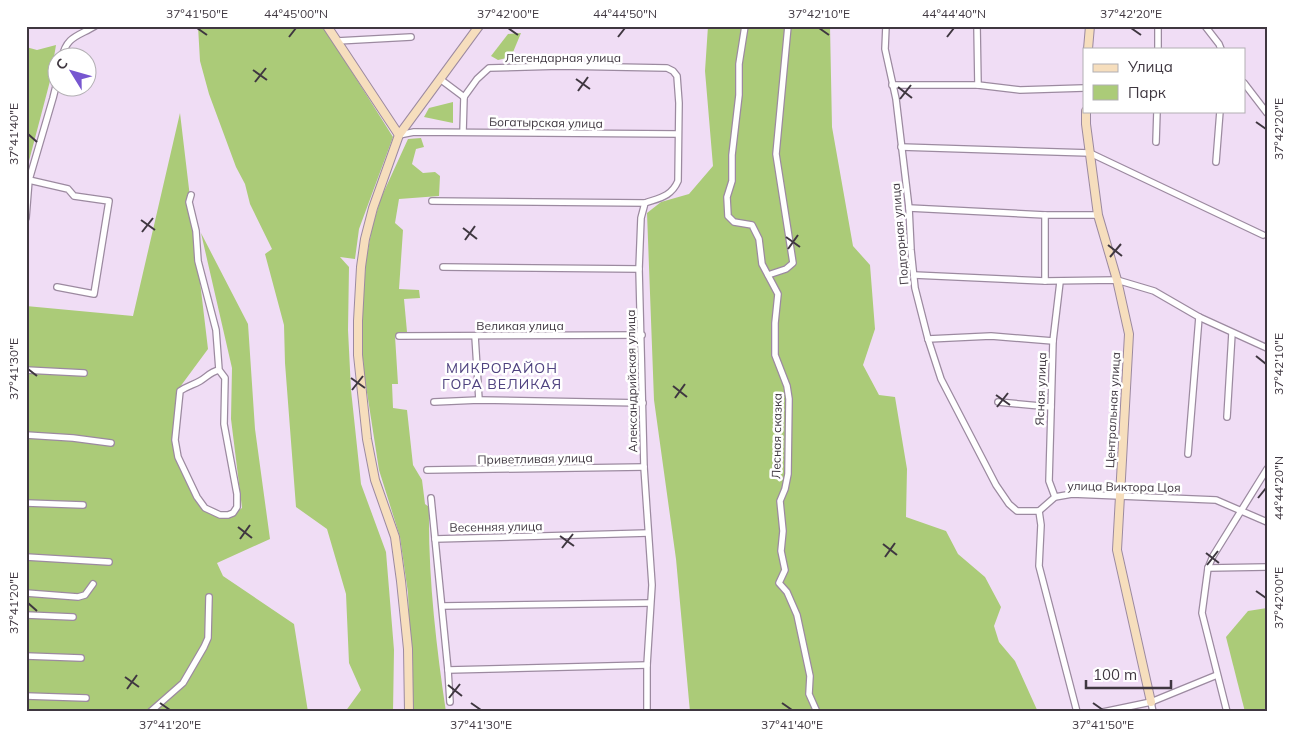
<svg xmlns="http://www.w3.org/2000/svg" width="1293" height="738" font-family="Mulish,sans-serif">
<rect width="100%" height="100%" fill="#f0ddf5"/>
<g fill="#abcb78">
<path d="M198 26H323L393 137 359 229 355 259 340 257 349 267 348 330 351 390 361 484 386 552 394 650 393 712H345L361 690 349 663 346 594 327 529 296 507 285 363 284 325 265 254 272 249 250 204 245 184 236 167 209 94 200 61Z"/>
<path d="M708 26H830L832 127 853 246 870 265 875 329 863 365 879 395 895 397 907 469 906 517 946 531 958 554 985 577 1001 607 994 626 999 642 1015 661 1038 712H690L676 559 654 400 647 213 661 202 689 194 713 166 705 71Z"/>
<path d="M521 33 511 57 498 60 491 56 508 34Z"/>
<path d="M56 45 50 81 29 161 26 212V47L37 50Z"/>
<path d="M453 102V123L424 117 429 108Z"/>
<path d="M180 113 208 349 177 391V457L204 504 230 517 242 508 231 419 232 368 201 233 248 324 255 429 270 539 217 563 223 576 294 624 308 712H26V306L133 316Z"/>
<path d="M421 138 424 147 416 149 412 164 423 173 435 172 440 176 439 196 399 199 395 223 403 230 399 289 419 290 420 298 404 299 407 332 395 336 398 384H392L393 408 407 410 413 465 422 480 425 504 429 507C428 576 436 644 446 712H413L408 593 400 537 379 470 364 373 361 331 366 261 372 228 381 198 408 139Z"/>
<path d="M1267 608V712H1245L1226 637 1248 611Z"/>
</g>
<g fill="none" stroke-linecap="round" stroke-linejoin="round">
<g stroke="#9c8aa0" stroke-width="8">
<g id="street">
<path d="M745 26 739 64V95L732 155V181L727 197 728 216 734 222 752 225 759 239 762 264 778 294 775 323V355L787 386 789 399 788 474 785 489 780 501 783 531 781 551 785 570 779 583 787 592 797 615 810 676 809 694 817 712"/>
<path d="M886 26 885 49 896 99 909 208 911 250 915 288 928 339 941 379 996 485 1009 504 1017 511H1039L1055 497 1072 494 1216 500 1267 522"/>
<path d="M977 26 978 85"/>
<path d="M1205 26 1219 44 1221 49"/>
<path d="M337 41 411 37"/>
<path d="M1158 49V26"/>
<path d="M62 58C66 36 79 36 95 26"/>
<path d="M440 79 464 97"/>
<path d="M1244 83 1267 113"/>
<path d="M892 85H978L1020 90 1084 88"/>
<path d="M464 97 477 79 489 68 560 66 667 68 673 71 677 76 679 103 678 181C671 197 659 198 645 203L641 218 639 269 644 467 652 585 647 665V712"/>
<path d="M463 132 464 97"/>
<path d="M399 135 414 132 678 134"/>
<path d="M1156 142 1157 111"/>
<path d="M901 147 1090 153 1263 235"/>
<path d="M1216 162 1220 111"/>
<path d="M29 180 68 189 74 196 109 201 94 294 57 287"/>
<path d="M191 195 189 202 196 231 198 261 216 330 219 370 225 378 224 424 237 494V507L233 513 228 515H220L205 508 197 497 178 457 175 440 180 391C187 386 193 385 200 381 207 377 210 372 219 370"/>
<path d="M432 201 645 203"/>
<path d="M909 208 1045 215H1098"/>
<path d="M26 218 29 180 53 98 58 78"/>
<path d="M443 267 639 269"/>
<path d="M768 275 786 269 793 263 776 154 788 26"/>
<path d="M914 275 1045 281 1117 280 1154 291 1199 317 1267 348"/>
<path d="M1045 281V215"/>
<path d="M399 336 642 335"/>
<path d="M475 336 479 400"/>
<path d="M928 339 991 336 1053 341"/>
<path d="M26 370 84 373"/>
<path d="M434 402 479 400 643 403"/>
<path d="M998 402 1051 407"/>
<path d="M1227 417 1232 333"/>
<path d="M26 435 73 438 111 443"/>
<path d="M1188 454 1199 317"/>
<path d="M427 470 644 467"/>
<path d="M1055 497 1049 481 1053 341 1060 282"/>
<path d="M431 498 448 670 450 702"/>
<path d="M26 503 83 505"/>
<path d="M1039 511 1041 525 1039 566 1077 712"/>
<path d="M435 539 648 533"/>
<path d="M26 557 109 562"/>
<path d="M1208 568 1267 567"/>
<path d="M26 593 78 597 85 595 93 584"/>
<path d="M442 606 650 603"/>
<path d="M26 615 73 617"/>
<path d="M26 656 81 658"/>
<path d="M448 670 647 665"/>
<path d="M26 696 86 698"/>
<path d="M1151 702 1153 712"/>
<path d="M150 712 183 683 204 647 208 638 209 597"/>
<path d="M1103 712 1151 702 1217 675"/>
<path d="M1227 712 1202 613 1208 568 1213 556 1267 469"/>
</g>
</g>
<g stroke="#9c8aa0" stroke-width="10">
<g id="secondary">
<path d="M327 26 399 135"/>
<path d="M1088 49 1090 26"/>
<path d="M1086 111V124L1098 215 1117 280 1129 334 1117 550 1151 702"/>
<path d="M409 712 408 649 401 581 395 537 375 480 367 439 358 355V321L361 267 365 239 373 208 399 135 479 26"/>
</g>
</g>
<use href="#street" stroke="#fff" stroke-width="5.5"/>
<use href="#secondary" stroke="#f6debd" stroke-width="8"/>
</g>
<path fill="none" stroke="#3f3740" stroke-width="2" d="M197 28 207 35M508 28 518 35M819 28 829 35M1131 28 1141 35M289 37 296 28M618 37 625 28M947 37 954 28M253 70 267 80M576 79 590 89M255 82 266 68M898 87 912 98M578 91 588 77M900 99 911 85M1256 122 1266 129M28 134 37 142M141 220 155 230M463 228 477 239M142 232 153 218M786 237 800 247M465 240 475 226M1108 245 1122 256M788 249 798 235M1110 257 1121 244M1256 356 1266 364M28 369 37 376M351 378 365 388M673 386 687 397M352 390 363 376M996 395 1010 405M675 398 685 384M997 407 1008 393M1258 498 1266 488M238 527 252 538M560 536 574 546M240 539 250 525M883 544 897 555M562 548 573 534M1206 553 1219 563M885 557 895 543M1207 565 1218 551M1256 591 1266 598M28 603 37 611M125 677 139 687M448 685 462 696M127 689 137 675M449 698 460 684M160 703 170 710M471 703 481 710M782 703 792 710M1093 703 1103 710"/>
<g text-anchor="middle" stroke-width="5" stroke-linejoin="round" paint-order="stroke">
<g font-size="12" fill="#3f3740" stroke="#fff">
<text x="563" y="62">Легендарная улица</text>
<text transform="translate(546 123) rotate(1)" y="4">Богатырская улица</text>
<text transform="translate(900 234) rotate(-95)" y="4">Подгорная улица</text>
<text x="520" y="330">Великая улица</text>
<text transform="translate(632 381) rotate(-91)" y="4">Александрийская улица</text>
<text transform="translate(1041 389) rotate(-88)" y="4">Ясная улица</text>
<text transform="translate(1113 410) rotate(-87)" y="4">Центральная улица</text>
<text transform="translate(777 436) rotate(-89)" y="4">Лесная сказка</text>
<text transform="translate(535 459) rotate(-1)" y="4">Приветливая улица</text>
<text transform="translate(1124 487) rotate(1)" y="4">улица Виктора Цоя</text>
<text transform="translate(496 527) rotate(-1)" y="4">Весенняя улица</text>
</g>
<g font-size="14" letter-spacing="1" fill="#504380" stroke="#fff">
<text x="502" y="373">МИКРОРАЙОН<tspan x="502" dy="16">ГОРА ВЕЛИКАЯ</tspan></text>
</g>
</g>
<rect width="1293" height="738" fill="none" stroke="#ffffff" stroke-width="55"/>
<rect x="1083" y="48" width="162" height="65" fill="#ffffff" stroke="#b2afb3"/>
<rect x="1093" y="64" width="25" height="8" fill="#f6debd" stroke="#b2afb3"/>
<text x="1128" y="72" font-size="15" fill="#3f3740">Улица</text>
<rect x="1093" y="85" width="25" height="15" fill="#abcb78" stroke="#b2afb3"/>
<text x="1128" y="98" font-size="15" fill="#3f3740">Парк</text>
<g transform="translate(72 72) rotate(307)"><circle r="24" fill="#ffffff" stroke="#b2afb3"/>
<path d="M0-4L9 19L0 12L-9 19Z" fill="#7756d0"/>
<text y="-8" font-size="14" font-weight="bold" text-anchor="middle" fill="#3f3740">С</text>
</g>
<path d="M1086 680v8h85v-8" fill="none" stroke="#3f3740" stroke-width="2.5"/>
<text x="1093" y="680" font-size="15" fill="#3f3740" stroke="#ffffff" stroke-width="4" paint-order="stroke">100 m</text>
<rect x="28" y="28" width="1238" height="682" fill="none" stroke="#3f3740" stroke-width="2"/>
<g font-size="12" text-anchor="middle" fill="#3f3740">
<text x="197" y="18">37°41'50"E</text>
<text x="296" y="18">44°45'00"N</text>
<text x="508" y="18">37°42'00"E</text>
<text x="625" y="18">44°44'50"N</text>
<text x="819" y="18">37°42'10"E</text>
<text x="954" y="18">44°44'40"N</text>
<text x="1131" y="18">37°42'20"E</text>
<text transform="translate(1279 129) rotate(-90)" y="4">37°42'20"E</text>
<text transform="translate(14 134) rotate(-90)" y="4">37°41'40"E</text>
<text transform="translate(1279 364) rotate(-90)" y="4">37°42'10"E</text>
<text transform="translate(14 369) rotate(-90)" y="4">37°41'30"E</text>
<text transform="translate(1279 488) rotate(-90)" y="4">44°44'20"N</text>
<text transform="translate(1279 598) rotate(-90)" y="4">37°42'00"E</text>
<text transform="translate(14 603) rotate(-90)" y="4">37°41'20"E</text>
<text x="170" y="729">37°41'20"E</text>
<text x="481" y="729">37°41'30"E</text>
<text x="792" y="729">37°41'40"E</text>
<text x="1103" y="729">37°41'50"E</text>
</g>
</svg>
